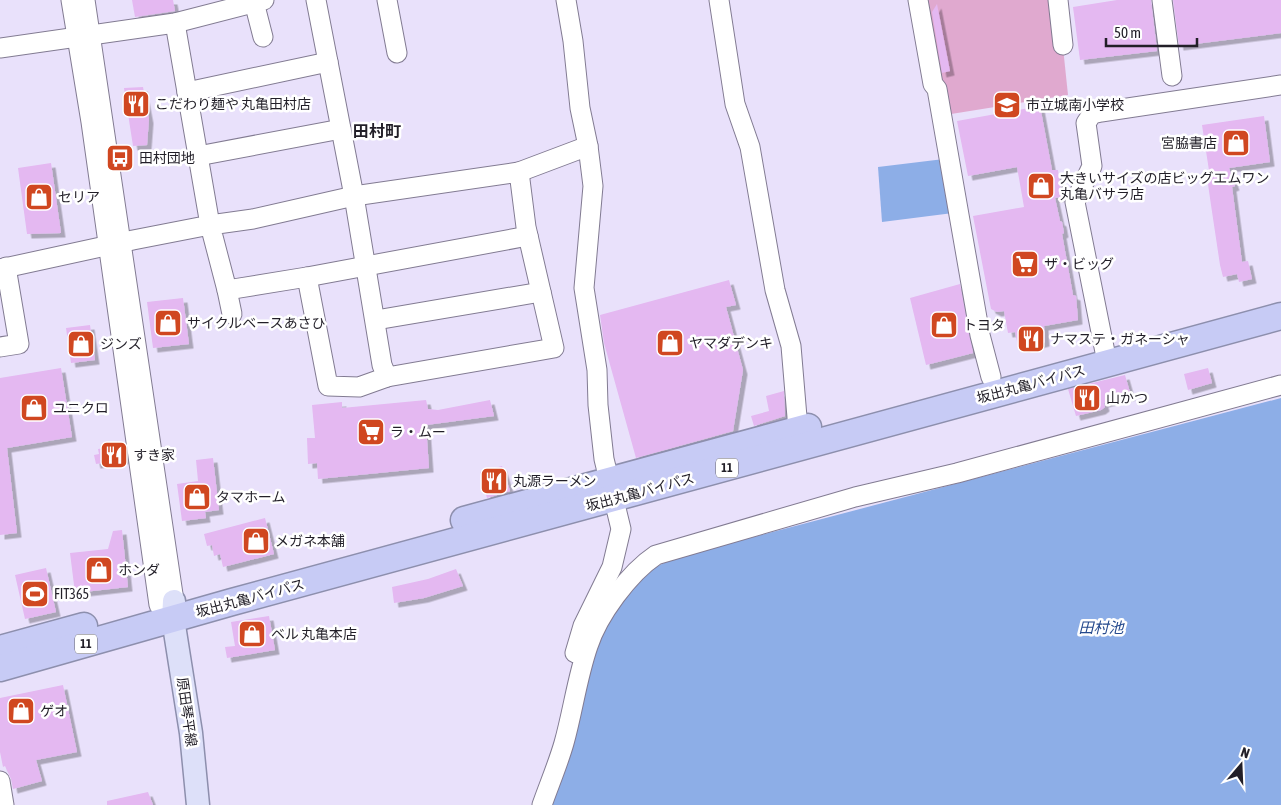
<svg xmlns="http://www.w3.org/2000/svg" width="1281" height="805" font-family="'Asap Condensed','Noto Sans JP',sans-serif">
<defs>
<filter id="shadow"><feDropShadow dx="4.5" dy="4.5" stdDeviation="0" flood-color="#0004"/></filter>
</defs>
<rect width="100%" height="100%" fill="#e9e1fb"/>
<path fill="#e0a9cf" d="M923 0H1058L1068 95 945 115Z"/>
<g fill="#8daee7">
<path d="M944 159 953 213 882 222 878 167Z"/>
<path d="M1281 398V805H547L600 626 646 572 674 558Z"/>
</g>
<g fill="#e4b8f1" filter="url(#shadow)">
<path d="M132 0H173L175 11 135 17Z"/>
<path d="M1117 0H1151L1157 51 1080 60 1073 7Z"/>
<path d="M1173 0H1281V33L1179 46Z"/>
<path d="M937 4 950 71 942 73 932 12Z"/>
<path d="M143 87 149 119 147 145 133 146 124 88Z"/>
<path d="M1040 106 1052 170H1058L1062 197 1055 198 1060 221 1062 222 1064 233 1062 234 1073 295 1076 296 1078 320 1044 326 1045 342 1024 348 1018 346 1015 332 1008 333 1004 311 997 312 991 309 973 216 1024 207 1017 167 968 176 957 121Z"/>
<path d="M1264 116 1270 162 1229 168 1235 186 1232 187 1242 262 1248 261 1252 279 1239 282 1237 274 1223 277 1220 265 1211 205 1207 177H1210L1202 125Z"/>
<path d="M51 163 61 233 27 234 18 168Z"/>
<path d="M729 280 736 305 726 307 743 370 733 431 636 458 604 343 600 315Z"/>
<path d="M960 284 973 353 926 365 910 298Z"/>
<path d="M183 298 189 344 153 348 147 302Z"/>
<path d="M90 325 95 360 71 363 66 328Z"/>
<path d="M61 368 72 437 7 448 17 533 0 535V378Z"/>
<path d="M1208 368 1212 383 1188 390 1184 374Z"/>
<path d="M1125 375 1131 396 1104 403 1105 407 1101 410 1076 416 1068 389Z"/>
<path d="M784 391 785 416 754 426 751 416 769 411 766 396Z"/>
<path d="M426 400 428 409 438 410 490 400 494 416 426 425 429 468 318 479 317 463 308 464 307 438H315L312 405 342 402V408Z"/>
<path d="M125 445 127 459 96 464 94 455 99 454 98 449Z"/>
<path d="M213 458 219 510 205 512 206 518 182 521 177 484 198 481 196 460Z"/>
<path d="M502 466 510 491 487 498 480 472Z"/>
<path d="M265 518 274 554 223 567 220 554 214 556 212 545 207 546 204 534Z"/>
<path d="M122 530 128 587 75 593 70 553 108 549 113 531Z"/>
<path d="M46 568 56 612 25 619 15 575Z"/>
<path d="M456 569 463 586 424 598 394 603 392 587 428 579Z"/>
<path d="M269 616 275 650 227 658 225 647 235 646 231 622Z"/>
<path d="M63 685 77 752 36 760 42 781 13 789 11 779 5 766 3 767 0 752V698Z"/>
<path d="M148 792 153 805H107V801Z"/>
</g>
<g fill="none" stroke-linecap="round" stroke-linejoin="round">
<g stroke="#827b92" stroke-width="21">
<g id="minor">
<path d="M71 0 91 122 159 605"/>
<path d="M85 0 174 601"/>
<path d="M316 0 354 196 382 365 387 377"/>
<path d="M387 0 397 53"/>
<path d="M566 0 573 41 580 108 588 146 593 186 584 288 597 370 598 405 604 459 621 529 612 567 583 626 575 653"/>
<path d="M719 0 735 104 750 147 775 290 791 346 798 429"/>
<path d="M918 0 933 84 937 89 980 335 991 377"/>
<path d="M1058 0 1063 45"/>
<path d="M1162 0 1172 76"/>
<path d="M254 2 263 37"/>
<path d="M0 48 175 23 264 0"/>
<path d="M187 92 328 62"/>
<path d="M198 156 341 129"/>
<path d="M519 172 588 146"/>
<path d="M0 269 133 240 210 225 253 219 354 196 519 172 526 227 554 348 387 377 359 387 328 386 307 277 227 290 210 225 175 23"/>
<path d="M307 277 528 236"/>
<path d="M227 290 232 314"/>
<path d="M376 320 541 292"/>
<path d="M0 347 19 344 6 267"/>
<path d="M1107 362 1075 202 1092 166 1086 123 1092 114 1101 112 1281 85"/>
<path d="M0 781 4 805"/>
<path d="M542 805C549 785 558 764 564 743 573 711 577 678 588 646 598 615 629 573 656 555L855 497 957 473 1281 385"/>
</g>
</g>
<g stroke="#8d8fad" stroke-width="25">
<path id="major" d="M174 601 173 619 191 733 198 805"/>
</g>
<g stroke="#8d8fad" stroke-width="29">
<g id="highway">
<path d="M464 520 808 427"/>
<path d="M0 649 84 626"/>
<path d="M0 668 232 602 1281 316"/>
</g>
</g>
<use href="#minor" stroke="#fff" stroke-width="19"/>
<use href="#major" stroke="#dde0f9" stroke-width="22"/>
<use href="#highway" stroke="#c7cbf5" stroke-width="26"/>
</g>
<defs>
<g id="restaurant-square" transform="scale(1.4375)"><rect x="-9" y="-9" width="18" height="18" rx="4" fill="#d04720" stroke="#fff"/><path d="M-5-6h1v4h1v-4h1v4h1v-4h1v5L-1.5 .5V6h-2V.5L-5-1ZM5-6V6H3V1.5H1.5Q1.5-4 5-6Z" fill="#fff"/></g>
<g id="school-square" transform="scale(1.4375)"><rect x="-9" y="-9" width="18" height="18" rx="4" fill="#d04720" stroke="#fff"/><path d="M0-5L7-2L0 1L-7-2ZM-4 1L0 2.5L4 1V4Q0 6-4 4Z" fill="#fff"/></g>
<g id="shop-square" transform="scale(1.4375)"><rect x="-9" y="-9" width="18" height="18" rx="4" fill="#d04720" stroke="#fff"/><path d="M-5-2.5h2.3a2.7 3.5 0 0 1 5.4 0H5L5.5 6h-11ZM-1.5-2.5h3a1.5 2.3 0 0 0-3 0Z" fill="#fff"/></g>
<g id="bus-square" transform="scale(1.4375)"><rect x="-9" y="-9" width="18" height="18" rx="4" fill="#d04720" stroke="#fff"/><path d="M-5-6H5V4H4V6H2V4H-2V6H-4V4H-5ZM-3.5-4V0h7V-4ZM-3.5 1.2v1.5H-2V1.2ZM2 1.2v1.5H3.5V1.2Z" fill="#fff"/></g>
<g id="supermarket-square" transform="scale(1.4375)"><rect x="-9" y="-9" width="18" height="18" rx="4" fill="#d04720" stroke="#fff"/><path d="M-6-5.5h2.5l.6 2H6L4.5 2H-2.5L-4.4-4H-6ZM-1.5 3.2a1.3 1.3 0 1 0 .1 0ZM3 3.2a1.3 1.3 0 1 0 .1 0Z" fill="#fff"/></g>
<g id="stadium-square" transform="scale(1.4375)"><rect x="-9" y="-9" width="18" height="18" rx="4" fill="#d04720" stroke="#fff"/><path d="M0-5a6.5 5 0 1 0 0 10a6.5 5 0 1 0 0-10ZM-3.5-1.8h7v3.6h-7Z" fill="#fff"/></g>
</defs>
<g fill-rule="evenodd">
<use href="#restaurant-square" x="136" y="104"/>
<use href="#school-square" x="1007" y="105"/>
<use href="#shop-square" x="1236" y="143"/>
<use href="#bus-square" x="120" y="158"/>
<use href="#shop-square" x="1041" y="186"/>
<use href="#shop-square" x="39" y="197"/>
<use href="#supermarket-square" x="1025" y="264"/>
<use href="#shop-square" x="168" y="323"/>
<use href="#shop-square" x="944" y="325"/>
<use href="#restaurant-square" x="1031" y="339"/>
<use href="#shop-square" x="670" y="343"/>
<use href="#shop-square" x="81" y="344"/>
<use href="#restaurant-square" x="1087" y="398"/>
<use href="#shop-square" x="34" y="408"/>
<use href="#supermarket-square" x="371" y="432"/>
<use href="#restaurant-square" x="114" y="455"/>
<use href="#restaurant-square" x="494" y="481"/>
<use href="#shop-square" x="197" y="497"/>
<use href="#shop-square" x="256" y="541"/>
<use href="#shop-square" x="99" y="570"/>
<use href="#stadium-square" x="35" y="594"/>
<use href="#shop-square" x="252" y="634"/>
<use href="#shop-square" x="21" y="711"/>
</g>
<g text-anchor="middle" stroke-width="5" stroke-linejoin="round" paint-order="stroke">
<g fill="#fff" stroke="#646268" stroke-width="1">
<rect x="716" y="458.5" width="22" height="19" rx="4"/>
<rect x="75" y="634.5" width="22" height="19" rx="4"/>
</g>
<g font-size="12" font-weight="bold" fill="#221f28">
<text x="727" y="472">11</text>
<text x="86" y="648">11</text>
</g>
<g font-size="14" fill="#221f28" stroke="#fff" text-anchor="start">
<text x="155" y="109">こだわり麺や 丸亀田村店</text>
<text x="1026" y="110">市立城南小学校</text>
<text x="1217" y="148" text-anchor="end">宮脇書店</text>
<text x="139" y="163">田村団地</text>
<text x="1060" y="183">大きいサイズの店ビッグエムワン<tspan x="1060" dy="16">丸亀バサラ店</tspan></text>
<text x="58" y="202">セリア</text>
<text x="1044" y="269">ザ・ビッグ</text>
<text x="187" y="328">サイクルベースあさひ</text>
<text x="963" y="330">トヨタ</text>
<text x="1050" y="344">ナマステ・ガネーシャ</text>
<text x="689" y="348">ヤマダデンキ</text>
<text x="100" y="349">ジンズ</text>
<text x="1106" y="403">山かつ</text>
<text x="53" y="413">ユニクロ</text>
<text x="390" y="437">ラ・ムー</text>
<text x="133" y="460">すき家</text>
<text x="513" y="486">丸源ラーメン</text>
<text x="216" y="502">タマホーム</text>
<text x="275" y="546">メガネ本舗</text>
<text x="118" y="575">ホンダ</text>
<text x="54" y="599">FIT365</text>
<text x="271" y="639">ベル 丸亀本店</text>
<text x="40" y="716">ゲオ</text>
</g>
<g font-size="14" fill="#221f28" stroke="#fff">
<text transform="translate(1031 384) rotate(-15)" y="5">坂出丸亀バイパス</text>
<text transform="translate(640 492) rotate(-15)" y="5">坂出丸亀バイパス</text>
<text transform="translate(250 598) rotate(-15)" y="5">坂出丸亀バイパス</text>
<text transform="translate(187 712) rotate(82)" y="5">原田琴平線</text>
</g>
<g font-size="15" font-style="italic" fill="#24498d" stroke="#fff">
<text x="1101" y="633">田村池</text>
</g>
<g font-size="16" font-weight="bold" fill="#221f28" stroke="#fff">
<text x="377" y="137">田村町</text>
</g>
</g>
<g transform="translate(1241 765) rotate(19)" stroke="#ffffff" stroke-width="4" paint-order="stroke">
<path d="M0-4L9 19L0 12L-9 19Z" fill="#221f28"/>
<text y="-8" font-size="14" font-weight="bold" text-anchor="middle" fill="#221f28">N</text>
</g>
<path d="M1106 38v8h91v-8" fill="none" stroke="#221f28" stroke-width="2.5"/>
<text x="1114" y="38" font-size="15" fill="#221f28" stroke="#ffffff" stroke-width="4" paint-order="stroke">50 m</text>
</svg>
